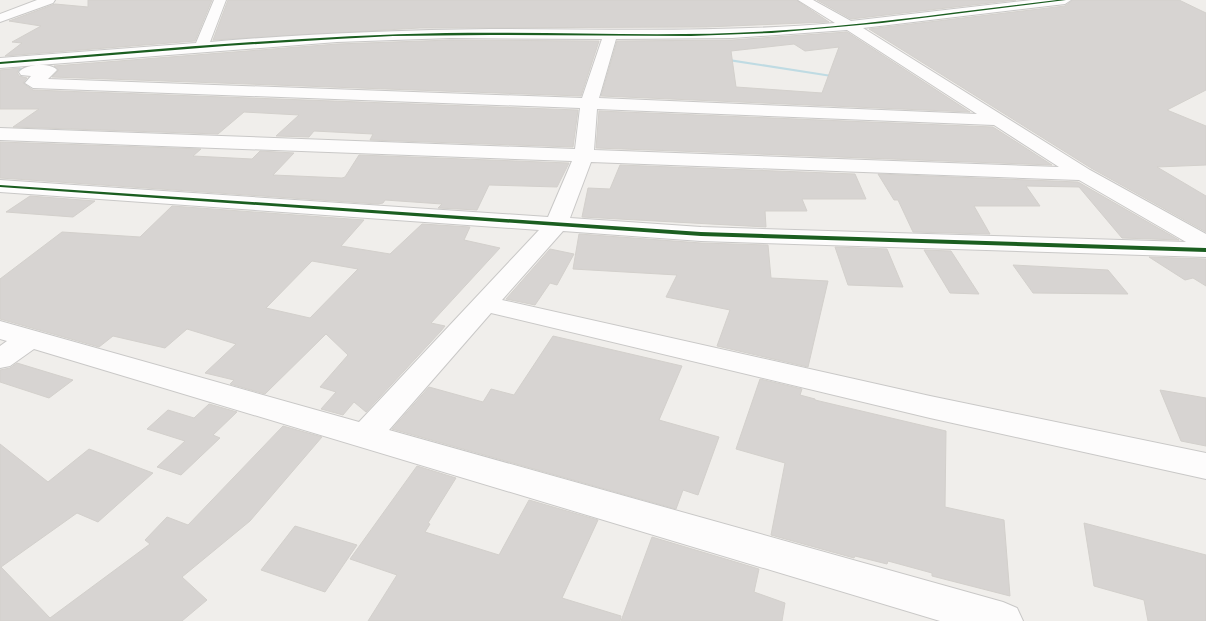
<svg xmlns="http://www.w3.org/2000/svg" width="1206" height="621" font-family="Quicksand,sans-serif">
<rect width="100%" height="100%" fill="#f0eeeb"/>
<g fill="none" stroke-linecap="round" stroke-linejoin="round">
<g fill="#bfdbe3" fill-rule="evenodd">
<path d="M723 58 838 76 840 77 838 78 721 60V59Z"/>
<path d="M33 67 35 68V69L0 72V70Z"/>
</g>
</g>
<g fill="#d7d4d2" stroke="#d3d0cc" fill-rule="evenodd">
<path d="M88 0H212L195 41 5 56 22 43 12 42 41 26 9 21 55 4 88 7Z"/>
<path d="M228 0H796L829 22 706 27 420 28 213 40Z"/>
<path d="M817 0H1016L851 19Z"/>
<path d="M1073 0H1179L1206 13V90L1167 110 1206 126V165L1157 167 1206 196V232L1091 168 869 29 1065 6Z"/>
<path d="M847 32 970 112 601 96 617 41 732 40ZM794 44 805 51 839 47 822 93 736 87 731 51Z"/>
<path d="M450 40 599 41 581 96 52 77 59 70 54 66 337 44Z"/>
<path d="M20 68 17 72 19 76 27 78 23 83 33 90 578 110 573 147 370 140 373 134 314 131 309 137 276 136 299 115 244 112 218 134 13 127 39 109H0V70Z"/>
<path d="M599 111 993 127 1052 165 596 148Z"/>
<path d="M0 142 201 149 193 156 252 159 260 151 294 153 273 175 342 178 345 177 359 155 569 163 557 187 489 185 477 210 438 208 442 204 385 200 383 203 378 204 0 178Z"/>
<path d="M620 165 855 174 866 199H802L807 211H765L766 227 582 217 588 188 610 189Z"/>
<path d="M878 174 1078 182 1179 240 1122 238 1079 187 1026 186 1040 206H974L990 234 913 232 898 200H894Z"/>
<path d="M30 196 95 201 73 217 6 212Z"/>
<path d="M172 206 364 220 341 246 390 254 422 224 470 227 464 240 500 248 431 323 445 326 441 331 366 412 354 402 343 415 321 409 336 392 320 387 348 355 326 334 265 394 230 384 234 380 205 373 236 344 187 329 165 348 113 336 99 347 0 319V279L62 232 140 237ZM312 261 358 269 310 318 266 308Z"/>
<path d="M579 234 701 243 768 245 771 278 828 281 808 367 717 346 730 310 666 297 677 275 573 269Z"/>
<path d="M835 247 887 249 903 287 848 285Z"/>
<path d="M550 249 574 254 557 285 550 283 535 305 506 299Z"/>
<path d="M924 250 951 251 979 294 950 293Z"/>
<path d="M1149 257 1206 259V286L1193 278 1185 280Z"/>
<path d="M1013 265 1108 270 1128 294 1033 293Z"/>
<path d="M553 336 682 366 659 420 719 437 698 495 683 490 676 509 392 429 429 387 483 402 491 389 514 395Z"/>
<path d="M17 363 73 380 49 398 0 382V370L10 368Z"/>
<path d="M760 379 802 389 800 395 815 399V400L946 431 945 507 1004 520 1010 596 932 576V573L888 561 887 564 855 556 854 558 771 535 785 463 736 449Z"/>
<path d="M1160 390 1206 398V446L1181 441Z"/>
<path d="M209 404 237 412 213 435 220 438 181 475 157 467 185 441 147 429 168 410 194 418Z"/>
<path d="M283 426 322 437 250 521 182 577 207 600 182 621H0V444L48 482 89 449 153 473 98 522 77 513 1 567 50 618 150 544 145 540 167 517 188 525Z"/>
<path d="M417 466 456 478 428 523 430 524 425 532 499 555 529 500 598 520 562 598 621 616 620 621H368L397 575 350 559Z"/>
<path d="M1084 523 1206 555V621H1148L1144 600 1094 586Z"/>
<path d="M295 526 357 545 325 592 261 570Z"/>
<path d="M652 537 759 569 754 592 785 603 782 621H621Z"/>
</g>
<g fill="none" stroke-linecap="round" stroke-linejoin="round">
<g stroke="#c9c8c7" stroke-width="2">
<g id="minor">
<path d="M37 0H55L53 3 0 22V14Z"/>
<path d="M214 0H226L210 42C303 34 397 30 490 29 606 29 720 33 835 23L798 0H813L851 21 1032 0H1071L1065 4 863 28 1090 170 1206 234V257L701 241 563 231 502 300 930 396 1206 453V479L930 418 491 313 389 430 1003 602 1017 608 1023 621H940L34 349 10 366 0 368V346L7 341 0 339V321L359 422 539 230 0 192V180L548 217 572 161 0 140V128L575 149 580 108 33 88 25 83 31 76 21 75 19 72C25 64 51 62 57 70L48 79 582 98 602 39 450 38 337 42 0 68V58L196 43ZM847 30 977 114 599 98 616 39 732 38ZM597 109 994 125 1059 167 594 150ZM591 162 1079 180 1186 242 701 227 570 218Z"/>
</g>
</g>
<use href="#minor" fill="#fdfcfc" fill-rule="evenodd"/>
<g stroke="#fff" stroke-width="3">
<g id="cycleway">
<path d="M1057 0H1066L882 23 772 33 691 36 490 35 393 36 337 39 225 46 0 64V62C149 50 297 36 446 33 555 31 663 38 771 31 867 25 962 11 1057 0Z"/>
<path d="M0 185 701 232 1206 248V252L701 236 0 187Z"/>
</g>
</g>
<use href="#cycleway" fill="#1b5e20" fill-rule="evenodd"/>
</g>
</svg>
